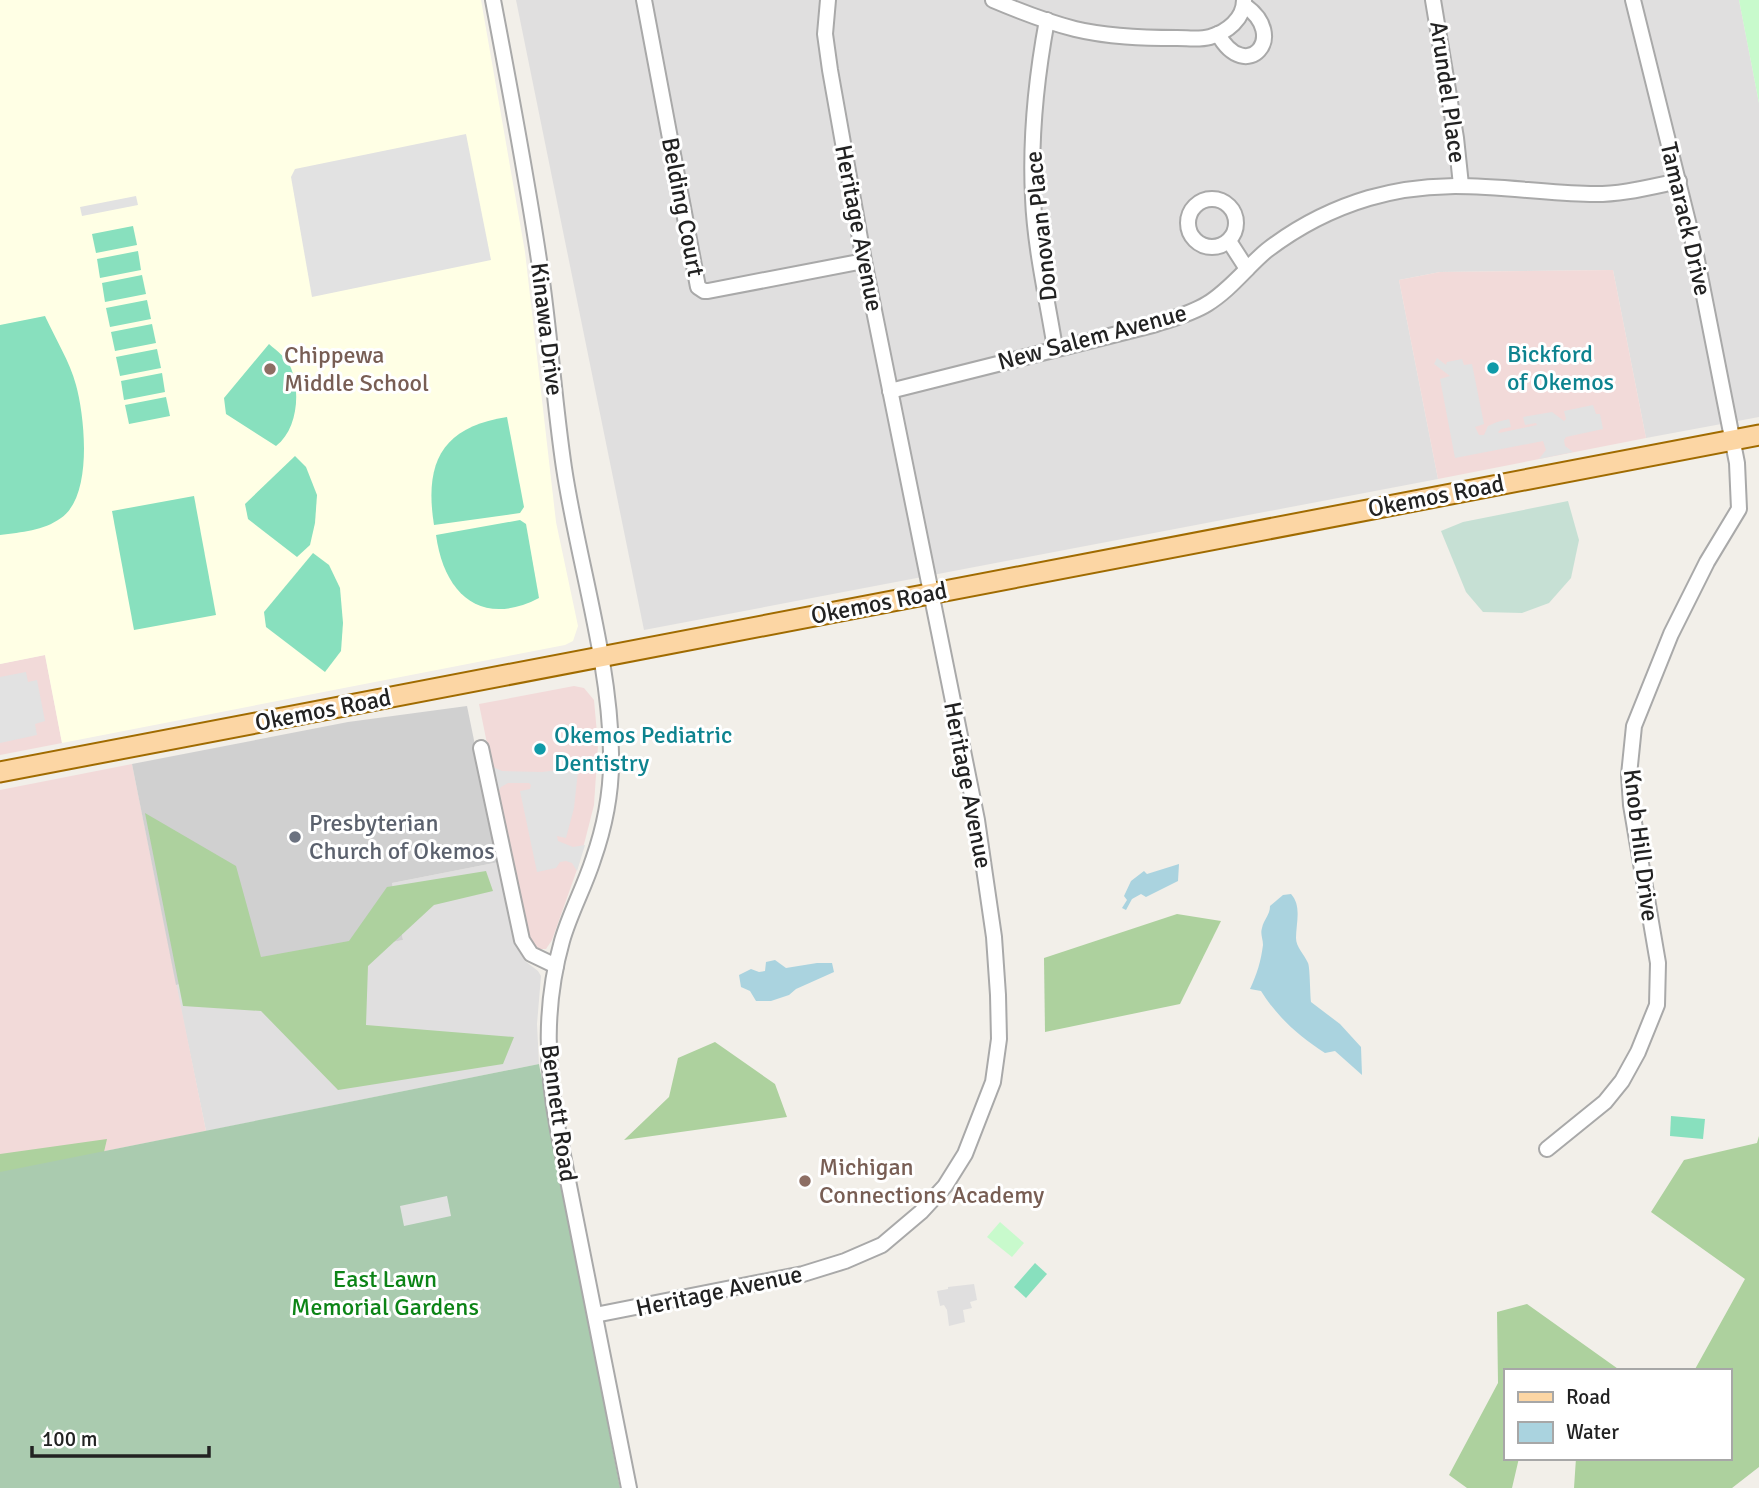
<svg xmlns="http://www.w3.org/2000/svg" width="1759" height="1488" font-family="Signika,sans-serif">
<rect width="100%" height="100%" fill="#f2efe9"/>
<g fill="#e0dfdf">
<path d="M516 0H1739L1759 103V417L1646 438 1613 270 1440 272 1399 280 1438 479 644 630Z"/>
<path d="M499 862 518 950 525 961 538 971 541 976 537 1024 539 1064 206 1131 176 985 403 940 392 883Z"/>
<path d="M974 1284 977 1300 970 1302 972 1308 963 1310 965 1322 949 1326 947 1310 944 1305 940 1306 937 1291 948 1289V1287Z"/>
</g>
<g fill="#f2dad9">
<path d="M1613 270 1646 438 1438 479 1399 280 1440 272Z"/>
<path d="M45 655 62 743 0 755V664Z"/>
<path d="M574 686 584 688 594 700 598 745 594 805 579 864 552 940 546 949H538L531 945 522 916 479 704Z"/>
<path d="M132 764 206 1131 0 1172V790Z"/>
</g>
<path fill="#ffffe5" d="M0 0H481L525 252 556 522 578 626 573 641 565 645 62 743 45 655 0 664Z"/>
<path fill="#d0d0d0" d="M467 706 499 862 392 883 403 940 176 985 132 764 348 722Z"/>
<g fill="#add19e">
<path d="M145 813 236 866 261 957 349 941 387 887 486 871 493 891 434 905 368 966 366 1025 514 1037 503 1064 338 1090 261 1011 183 1006Z"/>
<path d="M1177 914 1221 921 1180 1004 1045 1032 1044 958Z"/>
<path d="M715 1042 775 1084 787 1117 624 1140 669 1097 678 1058Z"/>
<path d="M1759 1136V1467L1732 1488H1574L1576 1458H1729V1371H1694L1745 1279 1651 1212 1684 1160 1757 1143Z"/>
<path d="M107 1139 98 1178 0 1194V1154Z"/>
<path d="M1527 1304 1621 1371H1505V1458H1519L1512 1488H1467L1449 1475 1498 1383 1497 1312Z"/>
</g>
<path fill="#c6e0d4" d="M1568 501 1579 540 1571 578 1549 603 1522 613 1483 612 1466 592 1441 531 1463 522Z"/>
<path fill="#aacbaf" d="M539 1064 620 1488H0V1172Z"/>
<g fill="#c8facc">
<path d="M1739 0H1759V103Z"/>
<path d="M1000 1222 1024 1243 1012 1257 987 1237Z"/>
</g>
<g fill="#88e0be">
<path d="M133 226 137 245 96 253 92 234Z"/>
<path d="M138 251 141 270 100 278 97 259Z"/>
<path d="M142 275 146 294 105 302 102 283Z"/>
<path d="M147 300 151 319 110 327 106 308Z"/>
<path d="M45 316C55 338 70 362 76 385 85 418 93 496 61 518 43 531 22 532 0 535V325Z"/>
<path d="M152 324 156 343 115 351 111 332Z"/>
<path d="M269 344C277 351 287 358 291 368 301 393 297 430 276 446L226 414 224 398Z"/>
<path d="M157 349 161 368 120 376 116 357Z"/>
<path d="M162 373 165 392 124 400 121 381Z"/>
<path d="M166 397 170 416 129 424 125 405Z"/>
<path d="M507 417 524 507 520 513 434 525C424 462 442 427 507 417Z"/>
<path d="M295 456 306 467 317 495 315 523 310 545 297 557 248 519 245 504Z"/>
<path d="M194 496 216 615 134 630 112 511Z"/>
<path d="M520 520 526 524 539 598C481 628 444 594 436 535Z"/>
<path d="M313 553 329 565 340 588 343 623 341 651 325 672 266 627 264 612Z"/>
<path d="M1671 1116 1705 1119 1703 1139 1670 1136Z"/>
<path d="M1035 1263 1047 1274 1026 1298 1014 1287Z"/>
</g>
<g fill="#e2e2e2">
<path d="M466 134 491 260 312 297 291 177 295 169Z"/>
<path d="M136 196 138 205 82 216 80 207Z"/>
<path d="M1437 358 1446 365 1447 362 1462 359 1464 365 1472 364 1484 424 1475 427 1479 435H1484L1488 426 1497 422 1509 419 1511 427 1501 429 1498 432 1499 433 1537 425 1536 423 1525 425 1523 417 1552 412 1564 421 1566 419 1564 411 1593 405 1596 414H1600L1603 429 1566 437 1564 440 1565 446 1573 452 1539 459 1546 450 1543 441 1455 458 1440 379 1450 376 1434 364Z"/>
<path d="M26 672 28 682 37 680 45 721 35 724 37 735 0 743V677Z"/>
<path d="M491 766 502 771 542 772 567 769 569 772 578 771 574 808 566 838 557 836 558 841 573 847 585 845 577 871 572 863 566 861 560 862 556 868 537 872 520 791 530 789 531 785 529 783H508L501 787 497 793Z"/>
<path d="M447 1196 451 1216 404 1226 400 1206Z"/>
</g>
<g fill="#aad3df">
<path d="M1179 864 1178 881 1146 897 1141 894 1132 899 1126 910 1122 908 1127 900 1124 896 1131 881 1144 871 1147 874Z"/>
<path d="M1291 894C1302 906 1296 923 1296 938 1296 947 1304 954 1308 963 1310 967 1310 993 1311 1002L1340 1024 1361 1047 1362 1075 1335 1051 1325 1053C1300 1037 1277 1017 1261 991L1250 989C1257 974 1261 961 1263 945 1263 939 1260 934 1262 928 1264 919 1270 915 1270 906L1283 895Z"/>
<path d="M775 960 786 968 817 963H832L834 972 796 989 789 995 771 1001H756L750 991 741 987 739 975 751 969 759 972 765 971 766 962Z"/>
</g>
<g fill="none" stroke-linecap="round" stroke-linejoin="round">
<g stroke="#a9a9a9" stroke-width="18">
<g id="minor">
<path d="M493 0C510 89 527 178 540 267 550 334 554 401 564 468 578 561 610 660 611 753 612 789 605 826 593 860 584 888 570 913 562 941 544 1005 546 1066 558 1130L629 1488"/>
<path d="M644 0 698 287 704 291H708L864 261"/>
<path d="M993 0C1019 11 1047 22 1075 29 1108 37 1143 38 1177 38 1188 38 1199 40 1210 37 1227 32 1244 19 1244 0"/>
<path d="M1433 0 1456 138 1461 185"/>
<path d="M1047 20C1036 79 1030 138 1033 198 1035 248 1047 298 1055 348"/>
<path d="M1218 34C1246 85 1290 36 1244 5"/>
<circle cx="1212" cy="223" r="24"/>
<path d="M1229 241 1247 269"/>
<path d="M890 391 1153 325C1171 319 1191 314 1207 304 1230 290 1246 268 1266 251 1297 227 1332 209 1369 198 1447 175 1513 192 1590 194 1620 195 1650 187 1679 181"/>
<path d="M481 748 522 940 531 954 556 966"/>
<path d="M1547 1149 1605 1102 1622 1081 1638 1052 1657 1005 1658 963 1631 805 1629 775 1634 726 1671 634 1707 562 1739 509 1737 463 1695 250 1633 0"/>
<path d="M595 1315 803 1274 845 1261 882 1245 921 1212 945 1186 965 1154 993 1082 999 1039 998 995 994 937 977 820 864 261 830 70 825 34 828 0"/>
</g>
</g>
<g stroke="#a06b00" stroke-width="23">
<path id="major" d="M0 772 1759 435"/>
</g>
<use href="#minor" stroke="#fff" stroke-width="14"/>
<use href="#major" stroke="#fcd6a4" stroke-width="19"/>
</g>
<g fill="#0f9aa8" stroke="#fff" stroke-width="2.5">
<circle cx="1493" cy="368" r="7"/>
<circle cx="540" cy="749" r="7"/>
</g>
<g fill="#8d6e63" stroke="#fff" stroke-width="2.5">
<circle cx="270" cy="369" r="7"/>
<circle cx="805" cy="1181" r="7"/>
</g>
<circle fill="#6b7280" stroke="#fff" stroke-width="2.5" cx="295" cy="837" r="7"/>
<g text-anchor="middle" stroke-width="6" stroke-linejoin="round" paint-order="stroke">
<g font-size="24" fill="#222" stroke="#fff">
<text transform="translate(1448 92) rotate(82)" y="8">Arundel Place</text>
<text transform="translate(683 207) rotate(79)" y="8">Belding Court</text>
<text transform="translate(1686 219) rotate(77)" y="8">Tamarack Drive</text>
<text transform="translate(1041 226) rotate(-96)" y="8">Donovan Place</text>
<text transform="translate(859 228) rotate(79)" y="8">Heritage Avenue</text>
<text transform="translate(547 329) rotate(83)" y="8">Kinawa Drive</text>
<text transform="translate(1092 337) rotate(-15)" y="8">New Salem Avenue</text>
<text transform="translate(1436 496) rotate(-11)" y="8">Okemos Road</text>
<text transform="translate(879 603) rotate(-11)" y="8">Okemos Road</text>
<text transform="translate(323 710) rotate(-11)" y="8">Okemos Road</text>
<text transform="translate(968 785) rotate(79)" y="8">Heritage Avenue</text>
<text transform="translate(1641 845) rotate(83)" y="8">Knob Hill Drive</text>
<text transform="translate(559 1113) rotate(82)" y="8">Bennett Road</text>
<text transform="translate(719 1291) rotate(-12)" y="8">Heritage Avenue</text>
</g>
<g font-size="24" fill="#0d838f" stroke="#fff" text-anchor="start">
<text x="1507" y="362">Bickford<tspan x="1507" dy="28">of Okemos</tspan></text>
<text x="554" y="743">Okemos Pediatric<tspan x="554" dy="28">Dentistry</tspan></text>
</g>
<g font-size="24" fill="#785e54" stroke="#fff" text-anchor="start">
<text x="284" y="363">Chippewa<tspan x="284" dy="28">Middle School</tspan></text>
<text x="819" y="1175">Michigan<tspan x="819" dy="28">Connections Academy</tspan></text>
</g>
<g font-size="24" fill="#5b616d" stroke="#fff" text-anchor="start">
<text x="309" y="831">Presbyterian<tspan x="309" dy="28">Church of Okemos</tspan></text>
</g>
<g font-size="24" fill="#0c8416" stroke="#fff">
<text x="385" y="1287">East Lawn<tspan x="385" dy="28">Memorial Gardens</tspan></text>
</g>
</g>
<rect x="1504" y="1369" width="228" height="91" fill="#ffffff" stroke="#a7a7a7" stroke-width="2"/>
<rect x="1518" y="1392" width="35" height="10" fill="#fcd6a4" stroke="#a7a7a7" stroke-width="2"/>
<text x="1566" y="1404" font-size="21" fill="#222222">Road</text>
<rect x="1518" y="1422" width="35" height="21" fill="#aad3df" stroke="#a7a7a7" stroke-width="2"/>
<text x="1566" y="1439" font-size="21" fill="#222222">Water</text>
<path d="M32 1446v10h177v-10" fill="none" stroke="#222222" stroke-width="3.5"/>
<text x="42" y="1446" font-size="21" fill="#222222" stroke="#ffffff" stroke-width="5" paint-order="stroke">100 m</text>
</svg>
